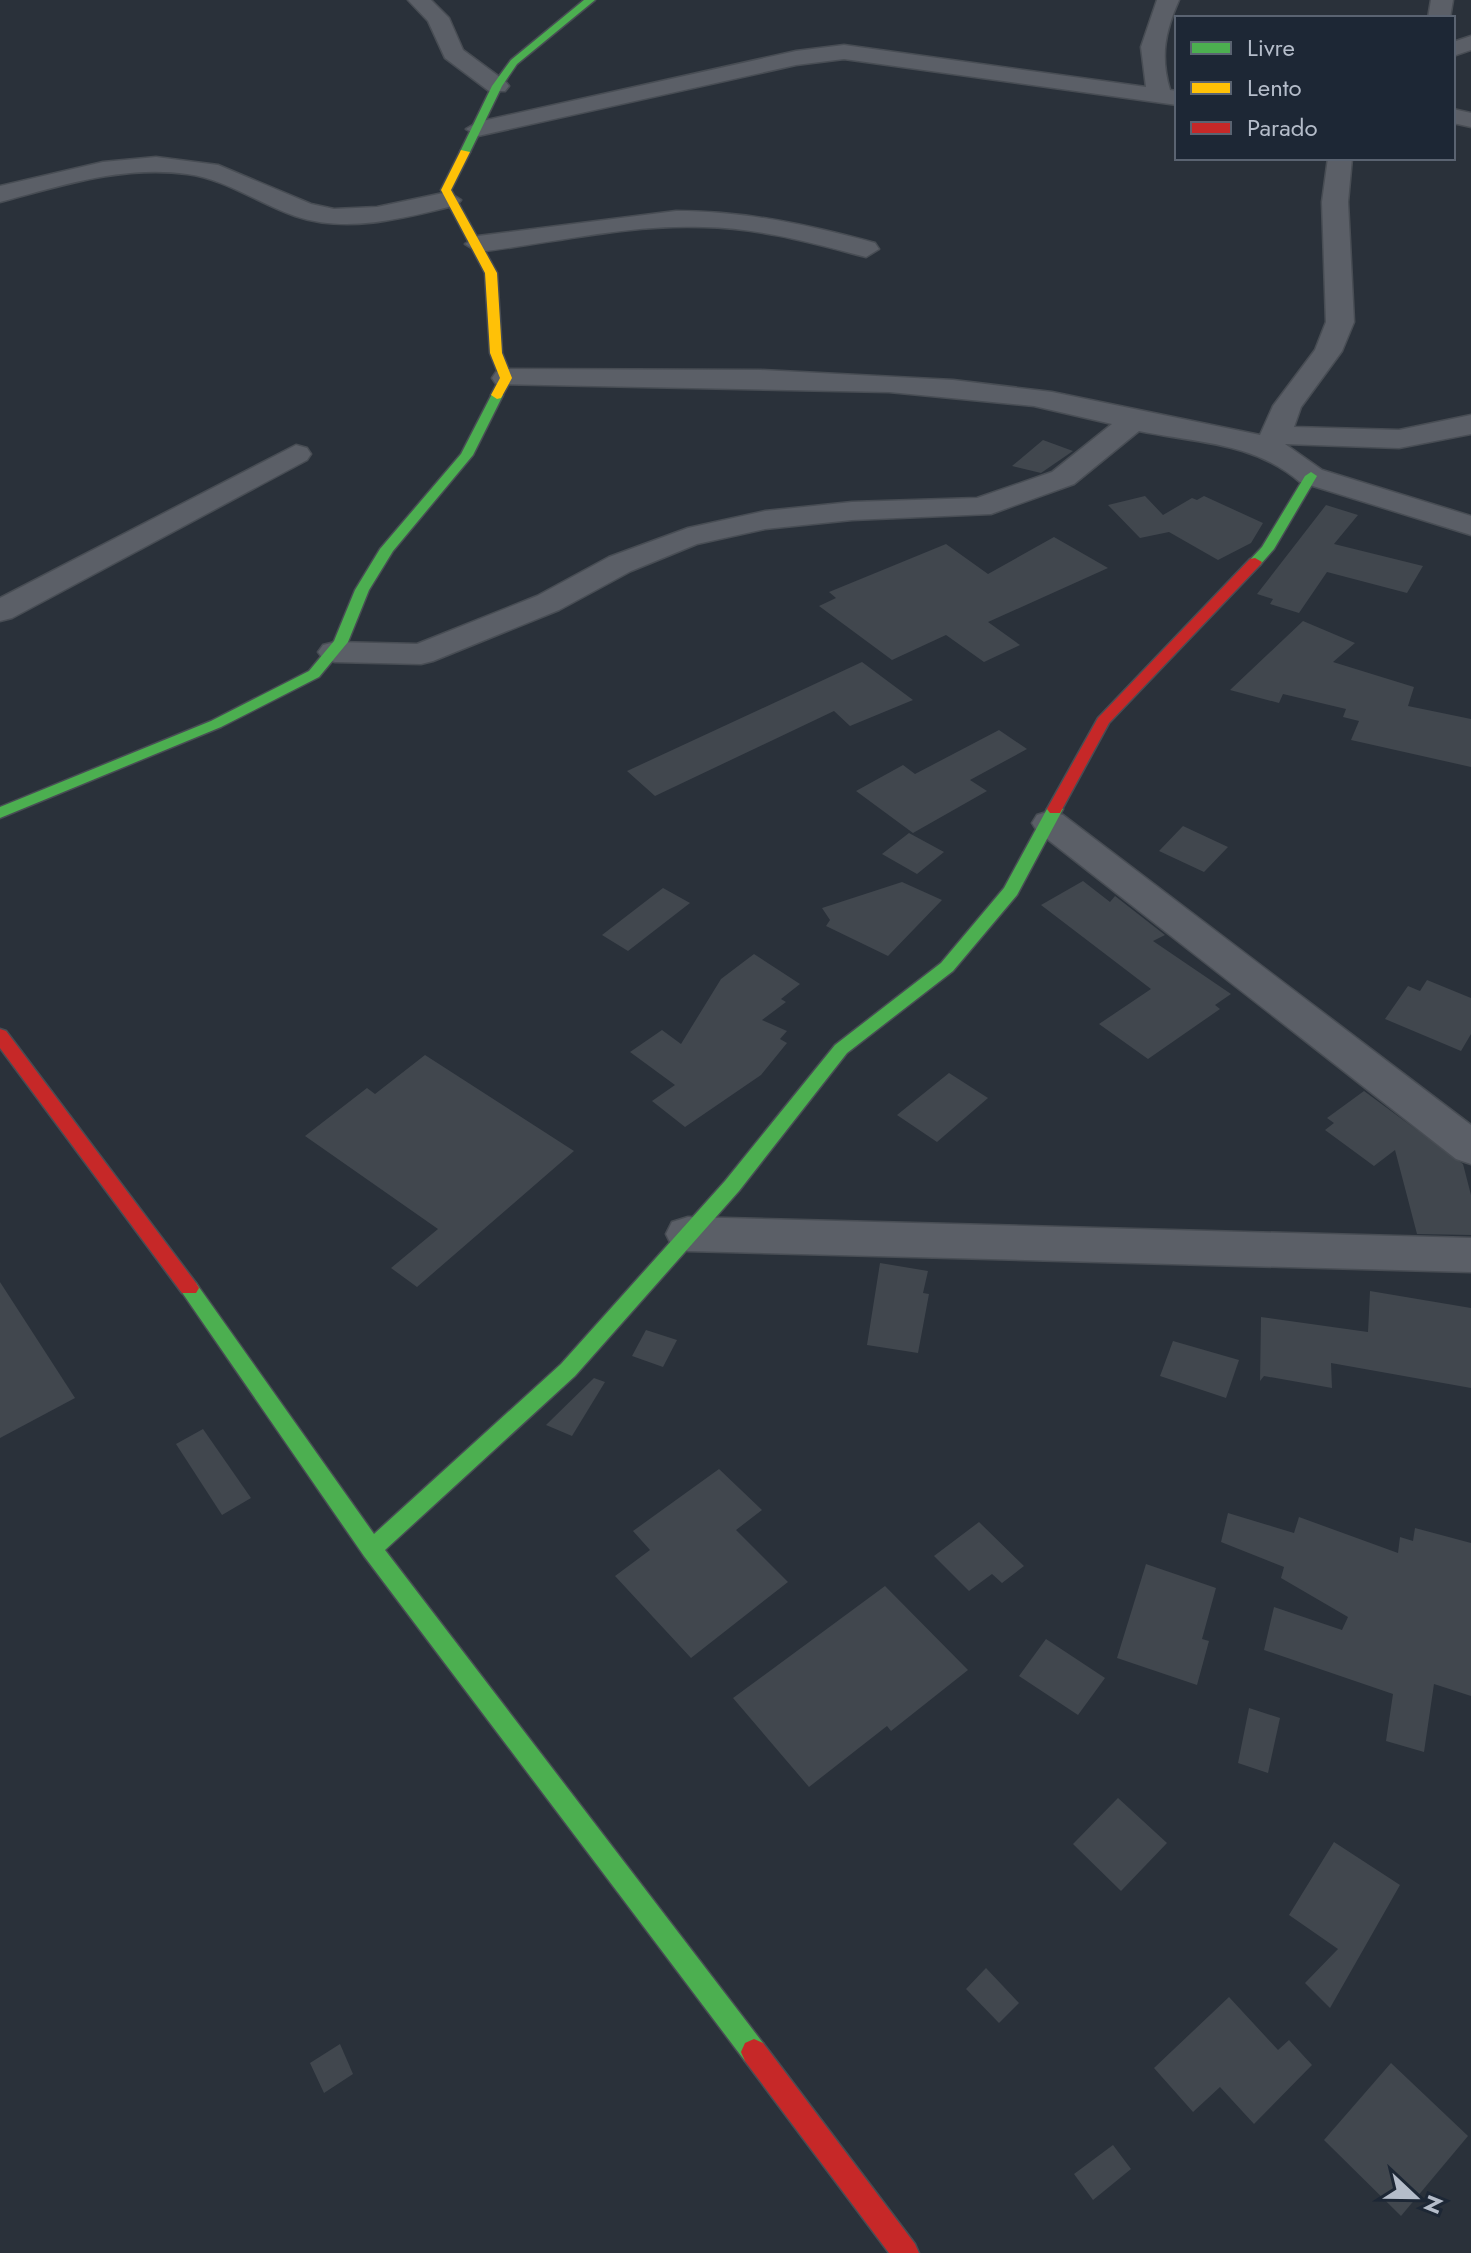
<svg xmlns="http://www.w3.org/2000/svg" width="1471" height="2253" font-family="Jost,sans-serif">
<rect width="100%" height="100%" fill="#2a313a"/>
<g fill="#41474e">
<path d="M1043 440 1073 451 1041 473 1012 466Z"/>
<path d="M1145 496 1163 515 1192 498 1197 500 1204 496 1263 523 1251 543 1218 560 1169 532 1140 538 1108 505Z"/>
<path d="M1326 505 1358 515 1334 544 1423 566 1407 593 1327 572 1299 613 1270 604 1273 599 1257 594Z"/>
<path d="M1054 537 1108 568 988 622 1020 645 984 662 946 635 892 660 819 606 836 598 829 592 946 544 988 574Z"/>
<path d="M1303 621 1355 643 1333 662 1414 687 1408 706 1471 719V767L1351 740 1359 721 1343 717 1346 709 1283 694 1279 703 1230 690Z"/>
<path d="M862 662 913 700 850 726 834 711 655 796 627 771Z"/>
<path d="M999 730 1027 749 970 780 987 791 913 833 856 791 903 765 915 774Z"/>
<path d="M1183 826 1228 847 1204 872 1159 851Z"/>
<path d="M909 833 944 852 917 874 882 854Z"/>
<path d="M1083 881 1110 902 1115 896 1165 935 1153 941 1231 994 1215 1005 1220 1009 1148 1059 1099 1024 1151 989 1041 905Z"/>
<path d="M902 882 942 900 888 956 826 926 830 920 822 908Z"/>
<path d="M663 888 690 903 628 951 602 935Z"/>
<path d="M754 954 800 984 781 999 786 1002 762 1020 787 1031 780 1039 787 1043 761 1075 685 1127 652 1101 675 1085 630 1052 662 1030 681 1044 721 979Z"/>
<path d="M1427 980 1471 998V1034L1461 1051 1385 1019 1408 986 1420 991Z"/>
<path d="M425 1055 574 1151 417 1287 391 1268 438 1229 305 1136 367 1088 375 1094Z"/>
<path d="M949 1073 988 1098 937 1142 897 1115Z"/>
<path d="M1364 1091 1463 1164 1471 1195V1235L1417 1234 1395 1150 1374 1166 1325 1130 1334 1123 1327 1118Z"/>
<path d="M880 1263 928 1271 923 1293 929 1294 918 1353 867 1345Z"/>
<path d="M0 1282 75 1398 0 1438Z"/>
<path d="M1370 1291 1471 1308V1388L1331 1363 1332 1388 1264 1376 1260 1381 1261 1317 1368 1332Z"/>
<path d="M646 1330 677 1340 663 1367 632 1356Z"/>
<path d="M1173 1341 1239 1360 1226 1398 1160 1376Z"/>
<path d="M594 1378 605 1382 572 1436 546 1425Z"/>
<path d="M203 1429 251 1498 222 1515 176 1444Z"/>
<path d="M719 1469 762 1510 736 1530 788 1582 691 1658 615 1576 650 1550 633 1531Z"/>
<path d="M1228 1513 1294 1533 1299 1517 1398 1553 1400 1537 1413 1541 1415 1528 1471 1543V1696L1434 1684 1424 1752 1386 1741 1393 1694 1264 1650 1274 1607 1342 1630 1348 1617 1281 1578 1284 1567 1221 1542Z"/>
<path d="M979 1522 1024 1566 1002 1583 992 1574 969 1591 934 1556Z"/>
<path d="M1146 1564 1216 1588 1202 1639 1209 1641 1197 1685 1117 1658Z"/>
<path d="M885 1586 968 1670 891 1731 887 1726 809 1787 733 1698Z"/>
<path d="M1046 1639 1105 1678 1078 1715 1019 1676Z"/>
<path d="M1249 1708 1280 1718 1268 1773 1238 1763Z"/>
<path d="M1118 1798 1167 1843 1121 1891 1073 1844Z"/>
<path d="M1334 1842 1400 1885 1330 2008 1305 1983 1338 1949 1289 1915Z"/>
<path d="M986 1968 1019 2003 999 2023 966 1989Z"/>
<path d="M1229 1997 1278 2050 1289 2040 1312 2065 1254 2124 1220 2087 1193 2112 1154 2068Z"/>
<path d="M340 2044 353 2074 324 2093 310 2063Z"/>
<path d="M1391 2063 1468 2136 1401 2216 1324 2140Z"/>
<path d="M1113 2145 1131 2169 1093 2200 1074 2174Z"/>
</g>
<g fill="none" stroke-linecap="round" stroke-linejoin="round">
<g stroke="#484d54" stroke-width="3">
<g id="street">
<path d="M408 0H431L449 18 463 50 505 81 509 86 505 91H489L445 58 428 21Z"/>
<path d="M1157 0H1179C1165 32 1160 56 1170 90L1177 91V105L844 59 796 65 478 136 466 129 478 122 796 51 844 45 1146 87 1141 47Z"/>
<path d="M1431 0H1453L1450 18H1428Z"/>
<path d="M1471 36V50L1453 56V42Z"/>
<path d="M1453 109 1471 113V127L1453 123Z"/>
<path d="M156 157 218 165 311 204 334 209 377 207 448 192 461 200 457 205C404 218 348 234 295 216 257 203 226 179 187 174 123 165 61 186 0 202V186L103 162Z"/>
<path d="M1328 158H1352L1348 202 1354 322 1342 351 1301 407 1294 427 1399 430 1471 415V434L1399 448 1285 444 1322 470 1471 516V535L1300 482C1254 442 1197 443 1139 431L1074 484 991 514 852 520 765 529 697 544 631 571 559 610 433 661 421 664 335 662 323 659 318 652 323 645 335 642 417 644 537 596 609 557 688 528 765 511 852 502 977 498 1052 472 1112 424 1034 406 889 392 496 384 492 378 496 372 506 369 761 370 953 380 1052 392 1260 435 1273 406 1315 350 1326 322 1322 202Z"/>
<path d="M676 211C745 211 809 225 875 243L879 249 866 257C812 243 760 228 703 227 628 224 553 243 478 252L465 244 478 236Z"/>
<path d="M296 445 307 448 311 454 307 460 12 618 0 621V598Z"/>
<path d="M1050 811 1063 815 1471 1125V1164L1456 1159 1037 831 1032 823 1037 815Z"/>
<path d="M688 1217 1471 1238V1272L688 1251 672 1246 666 1234 672 1222Z"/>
</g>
</g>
<g stroke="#484d54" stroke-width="3">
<g id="fast">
<path d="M584 0H595L517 64 502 86 470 152 461 154 460 152 492 86 511 60Z"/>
<path d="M493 392 503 395 473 455 393 551 369 590 348 642 319 677 221 727 0 818V807L211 721 309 671 334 641 355 590 380 549 461 454Z"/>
<path d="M1311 472 1317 476 1274 549 1260 565H1250L1248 562 1262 547 1305 476Z"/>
<path d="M1055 804 1063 809 1017 895 953 971 847 1053 739 1191 575 1376 385 1550 763 2043 767 2052 763 2061 754 2065 745 2061 364 1556 179 1288 182 1283H196L374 1534 561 1364 725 1181 835 1045 941 963 1004 888 1047 809Z"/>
</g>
</g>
<g stroke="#484d54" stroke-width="3">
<path id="slow" d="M461 150 470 152 451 190 497 273 502 353 512 378 501 398 497 399 491 395 500 378 490 353 485 273 441 190Z"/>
</g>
<g stroke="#484d54" stroke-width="3">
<g id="jam">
<path d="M1255 558 1262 562 1260 565 1109 723 1060 813H1050L1047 809 1098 718 1250 559Z"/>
<path d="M0 1029 6 1031 196 1283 199 1288 196 1293H182L0 1048Z"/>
<path d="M754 2039 763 2043 915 2244 919 2253H889L745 2061 741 2052 745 2043Z"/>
</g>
</g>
<use href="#street" fill="#5b5f67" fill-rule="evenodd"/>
<use href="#fast" fill="#4caf50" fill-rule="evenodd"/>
<use href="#slow" fill="#ffc107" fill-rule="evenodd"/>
<use href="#jam" fill="#c62828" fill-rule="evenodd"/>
</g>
<rect x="1175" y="16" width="280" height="144" fill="#1d2735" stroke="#5a6371" stroke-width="2"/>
<rect x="1191" y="42" width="40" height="12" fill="#4caf50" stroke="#5a6371" stroke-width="2"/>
<text x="1247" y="56" font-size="24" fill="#b5bdca">Livre</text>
<rect x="1191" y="82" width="40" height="12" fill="#ffc107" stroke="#5a6371" stroke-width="2"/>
<text x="1247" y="96" font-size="24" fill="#b5bdca">Lento</text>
<rect x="1191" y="122" width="40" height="12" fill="#c62828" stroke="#5a6371" stroke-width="2"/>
<text x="1247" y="136" font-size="24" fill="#b5bdca">Parado</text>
<g transform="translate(1415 2197) rotate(112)" stroke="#1d2735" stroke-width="6" paint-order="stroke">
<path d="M0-6L14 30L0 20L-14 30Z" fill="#b5bdca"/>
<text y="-12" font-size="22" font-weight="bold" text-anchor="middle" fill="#b5bdca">N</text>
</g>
</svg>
